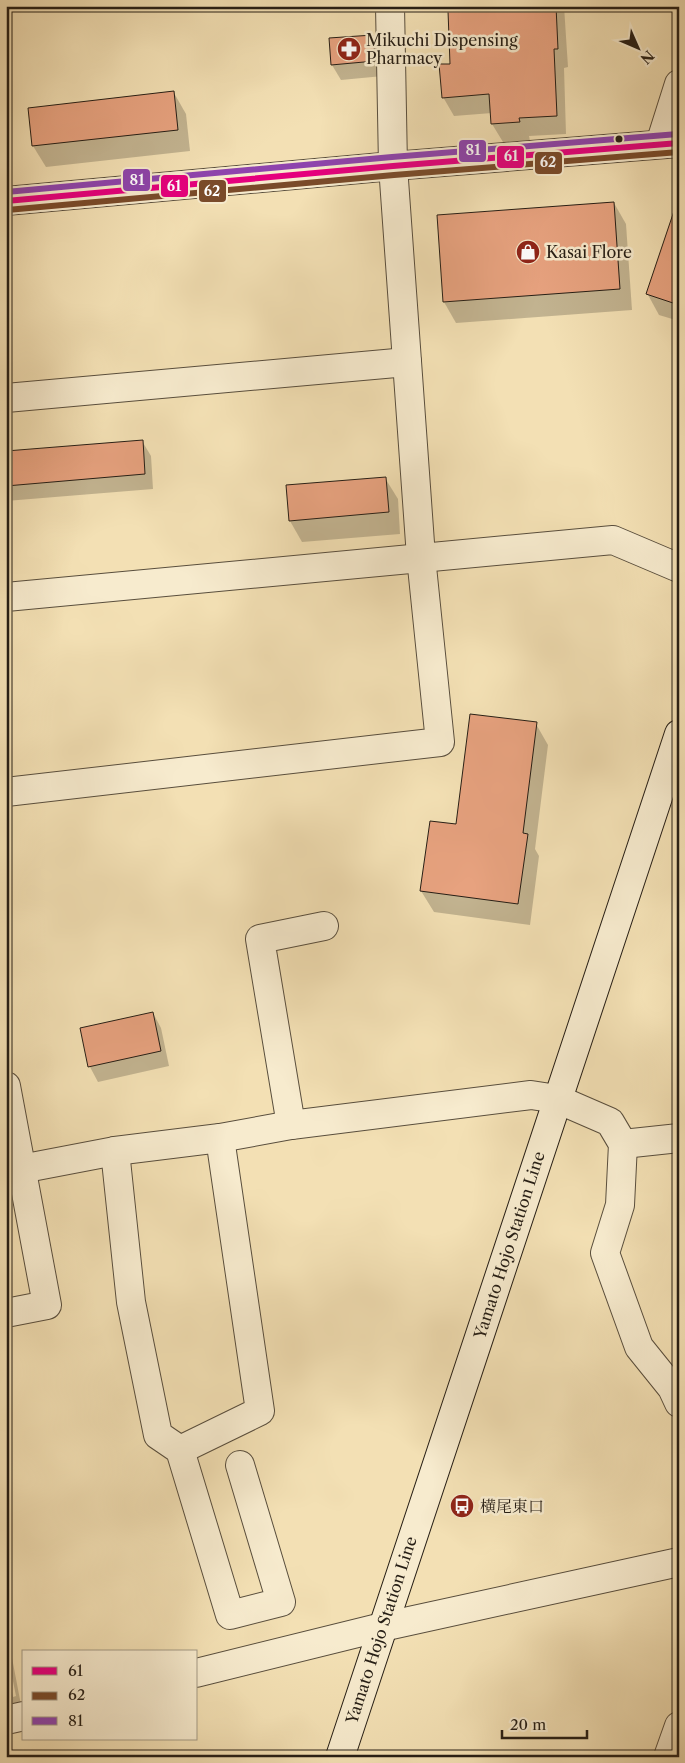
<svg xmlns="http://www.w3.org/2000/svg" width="685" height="1763" font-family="'Libre Caslon Text','Noto Serif JP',serif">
<rect width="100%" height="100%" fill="#f3e0b4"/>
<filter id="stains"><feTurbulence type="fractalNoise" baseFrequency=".004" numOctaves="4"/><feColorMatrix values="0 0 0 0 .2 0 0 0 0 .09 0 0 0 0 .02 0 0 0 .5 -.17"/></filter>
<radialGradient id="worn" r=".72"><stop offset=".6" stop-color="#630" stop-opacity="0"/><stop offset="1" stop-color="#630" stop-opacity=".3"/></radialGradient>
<g fill="#0003">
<path d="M455 6H564L568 67 564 68 566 134 529 136 530 141 503 142 492 124V113L454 116 443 97 452 65Z"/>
<path d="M373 36 381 51 383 76 341 80 332 65Z"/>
<path d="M174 93 186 114 190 151 46 167 33 146Z"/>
<path d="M614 203 626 224 632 310 456 323 444 302 438 216Z"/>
<path d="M679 214V321L659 315 647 293Z"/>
<path d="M142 441 151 456 153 489 6 501V452Z"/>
<path d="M385 478 398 499 400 534 302 542 290 521Z"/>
<path d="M536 724 548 745 535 849 539 856 530 925 434 912 421 891 457 825Z"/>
<path d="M153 1013 161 1028 169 1066 98 1082 90 1067 81 1029Z"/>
<path d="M6 1638 9 1642 21 1705 6 1708V1660L13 1697 16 1696 6 1647Z"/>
</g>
<g fill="#e7a27f" stroke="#261e15">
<path d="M454 6H556L558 49H554L557 116 519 118 520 122 491 124 489 94 442 98 439 64H450L448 11H454Z"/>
<path d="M373 35 375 61 331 65 329 38Z"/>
<path d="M174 91 178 130 32 146 28 108Z"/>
<path d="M614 202 620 289 443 302 437 215Z"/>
<path d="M675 208H679V305L646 294Z"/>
<path d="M143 440 145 474 6 486V451Z"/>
<path d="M386 477 389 512 289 521 286 485Z"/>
<path d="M470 714 537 722 523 833 528 834 518 904 420 891 430 821 456 824Z"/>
<path d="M153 1012 161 1051 88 1067 80 1028Z"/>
</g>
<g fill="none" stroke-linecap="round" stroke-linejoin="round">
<g stroke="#594e3d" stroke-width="30">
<g id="minor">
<path d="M660 144 679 84"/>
<path d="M6 398 407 362"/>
<path d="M6 597 613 540 679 568"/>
<path d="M6 792 440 742 421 557 393 166 390 6"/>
<path d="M6 1086 47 1305 6 1313"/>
<path d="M291 1125 260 939 324 926"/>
<path d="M623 1144 679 1138"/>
<path d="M115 1151 131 1302 158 1435 180 1450 230 1615 281 1602 240 1465"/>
<path d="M21 1169 115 1151 220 1138 291 1125 531 1095 557 1099 610 1122 623 1144 620 1205 605 1253 639 1347 672 1388 679 1403"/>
<path d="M180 1450 260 1411 220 1138"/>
<path d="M196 1673 382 1627 679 1562"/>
<path d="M6 1720 24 1716"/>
<path d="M668 1757 679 1726"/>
</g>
</g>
<g stroke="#594e3d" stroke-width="30">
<path id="tertiary" d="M6 201 393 166 679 143"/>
</g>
<g stroke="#261e15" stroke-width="30">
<path id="secondary" d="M340 1757 679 734"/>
</g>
<use href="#minor" stroke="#f7ebce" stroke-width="28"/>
<use href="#tertiary" stroke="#f7ebce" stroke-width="28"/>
<use href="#secondary" stroke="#f7ebce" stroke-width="28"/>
<g stroke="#f7ebce" stroke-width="10">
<path id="bus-1" d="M6 201 393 166 679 143"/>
</g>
<g stroke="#f7ebce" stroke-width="10">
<path id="bus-2" d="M7 210 394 175 679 152"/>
</g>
<g stroke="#f7ebce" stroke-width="10">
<path id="bus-3" d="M6 192 392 157 678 134"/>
</g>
<use href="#bus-1" stroke="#e5007d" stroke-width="6"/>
<use href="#bus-2" stroke="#7a4b2a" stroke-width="6"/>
<use href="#bus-3" stroke="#8e44ad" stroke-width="6"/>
</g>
<defs>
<g id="pharmacy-disc" transform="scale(1.25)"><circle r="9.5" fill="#8f2418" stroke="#f7ebce"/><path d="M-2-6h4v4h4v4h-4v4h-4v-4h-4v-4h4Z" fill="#fff"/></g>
<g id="shop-disc" transform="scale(1.25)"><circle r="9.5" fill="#8f2418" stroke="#f7ebce"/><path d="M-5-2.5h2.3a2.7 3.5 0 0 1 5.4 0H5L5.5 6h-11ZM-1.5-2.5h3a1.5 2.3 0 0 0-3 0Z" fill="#fff"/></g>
<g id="bus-disc" transform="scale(1.25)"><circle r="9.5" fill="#8f2418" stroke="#f7ebce"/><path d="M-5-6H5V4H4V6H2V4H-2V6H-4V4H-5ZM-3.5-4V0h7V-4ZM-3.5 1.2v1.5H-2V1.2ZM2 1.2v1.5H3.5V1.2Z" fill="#fff"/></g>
</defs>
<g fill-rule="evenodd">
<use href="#pharmacy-disc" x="349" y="49"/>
<use href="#shop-disc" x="528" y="252"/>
<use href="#bus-disc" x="462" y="1506"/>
</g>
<circle fill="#261e15" stroke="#f7ebce" stroke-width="2" cx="619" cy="139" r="4.5"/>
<g text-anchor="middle" stroke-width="5" stroke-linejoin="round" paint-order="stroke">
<g font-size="16" fill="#261e15" stroke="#f7ebce" text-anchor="start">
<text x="366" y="46">Mikuchi Dispensing<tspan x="366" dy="18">Pharmacy</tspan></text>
<text x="546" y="258">Kasai Flore</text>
<text x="480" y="1512">横尾東口</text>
</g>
<g font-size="16" fill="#261e15" stroke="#f7ebce">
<text transform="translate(509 1245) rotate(-72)" y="6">Yamato Hojo Station Line</text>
<text transform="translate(381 1630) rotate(-72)" y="6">Yamato Hojo Station Line</text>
</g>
</g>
<g stroke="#f7ebce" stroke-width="2">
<rect x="458" y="139" width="29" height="24" rx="5" fill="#8e44ad"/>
<rect x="496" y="145" width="29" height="24" rx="5" fill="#e5007d"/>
<rect x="534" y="151" width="29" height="24" rx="5" fill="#7a4b2a"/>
<rect x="122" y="168" width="29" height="24" rx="5" fill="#8e44ad"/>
<rect x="160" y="174" width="29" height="24" rx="5" fill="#e5007d"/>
<rect x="198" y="179" width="29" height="24" rx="5" fill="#7a4b2a"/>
</g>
<g font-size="14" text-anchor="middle" font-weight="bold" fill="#fff">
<text x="473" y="155">81</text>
<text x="511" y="161">61</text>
<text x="548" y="167">62</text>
<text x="137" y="185">81</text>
<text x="174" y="191">61</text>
<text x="212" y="196">62</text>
</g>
<rect width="685" height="1763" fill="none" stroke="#f3e0b4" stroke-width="25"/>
<rect x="8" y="8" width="670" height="1748" fill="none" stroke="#261e15" stroke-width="2.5"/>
<rect x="12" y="12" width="660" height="1738" fill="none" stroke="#261e15"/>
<rect x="22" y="1650" width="175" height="90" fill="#f7ebce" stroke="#a39984"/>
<rect x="32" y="1667" width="25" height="8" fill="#e5007d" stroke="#a39984"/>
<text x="68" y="1676" font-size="15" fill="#261e15">61</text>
<rect x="32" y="1692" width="25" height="8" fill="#7a4b2a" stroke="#a39984"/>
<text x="68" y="1700" font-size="15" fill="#261e15">62</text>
<rect x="32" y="1717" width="25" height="8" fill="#8e44ad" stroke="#a39984"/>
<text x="68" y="1726" font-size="15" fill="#261e15">81</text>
<g transform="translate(638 48) rotate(135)" stroke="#f7ebce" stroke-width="4" paint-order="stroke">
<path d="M0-4L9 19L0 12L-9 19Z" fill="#261e15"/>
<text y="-8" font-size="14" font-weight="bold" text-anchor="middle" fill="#261e15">N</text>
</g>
<path d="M502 1730v8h85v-8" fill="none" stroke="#261e15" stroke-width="2.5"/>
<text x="510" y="1730" font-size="15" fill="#261e15" stroke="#f7ebce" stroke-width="4" paint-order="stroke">20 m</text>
<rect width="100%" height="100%" filter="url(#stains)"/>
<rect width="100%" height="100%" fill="url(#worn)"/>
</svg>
